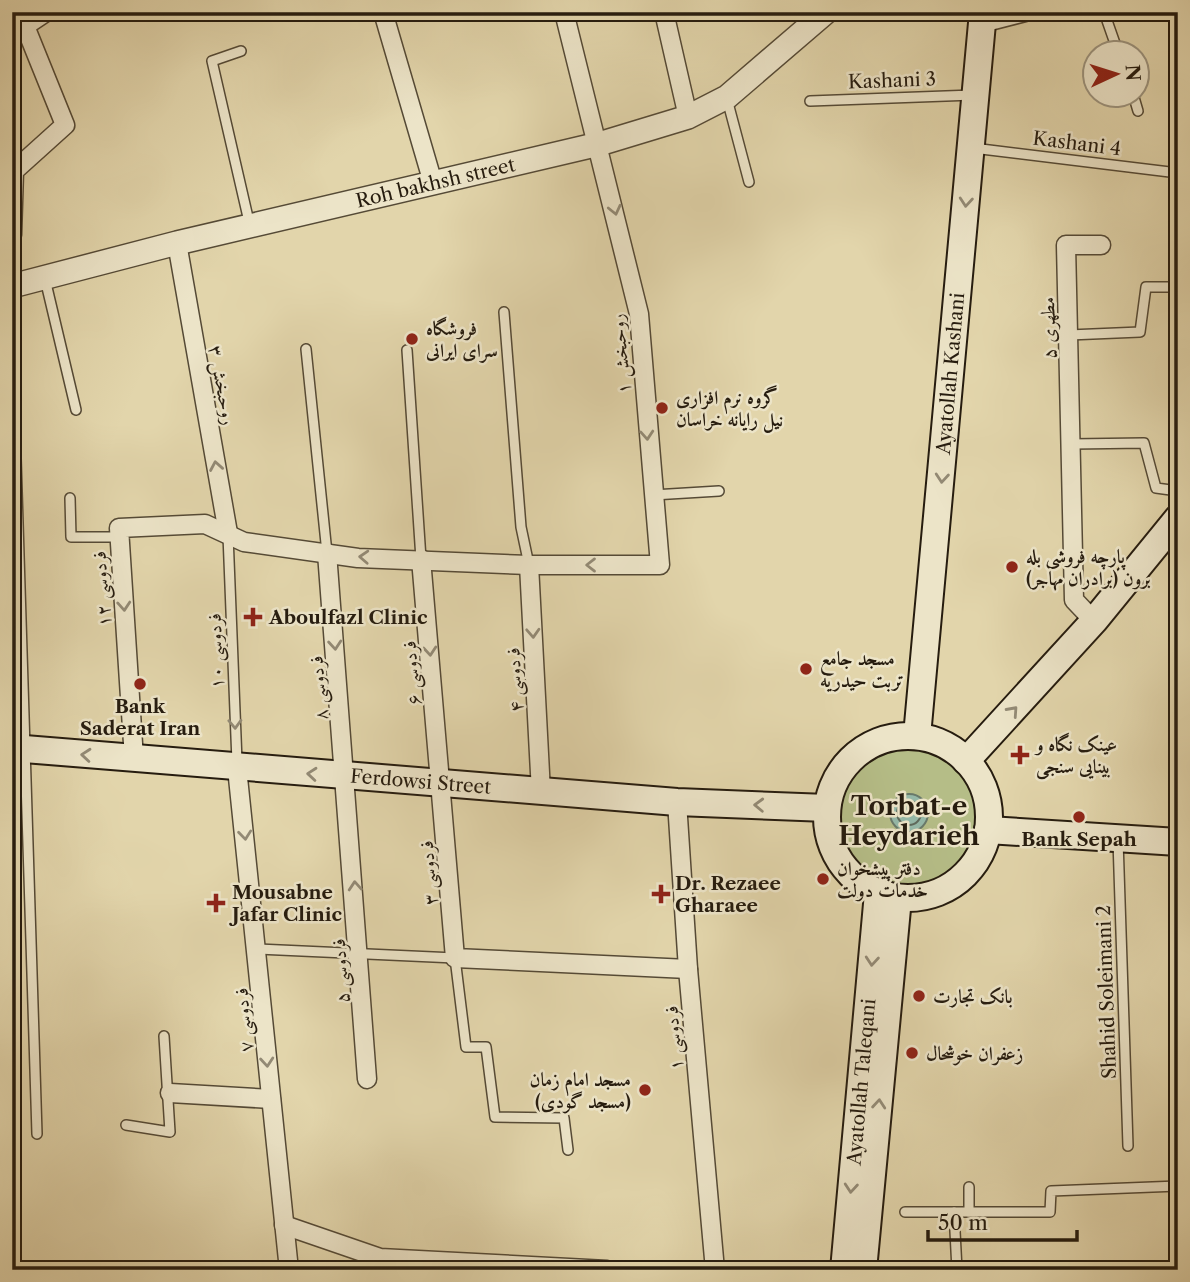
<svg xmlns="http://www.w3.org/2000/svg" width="1190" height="1282" font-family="'Libre Caslon Text',Amiri,serif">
<rect width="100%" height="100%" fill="#e2d5ab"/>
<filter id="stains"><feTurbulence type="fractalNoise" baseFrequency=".00286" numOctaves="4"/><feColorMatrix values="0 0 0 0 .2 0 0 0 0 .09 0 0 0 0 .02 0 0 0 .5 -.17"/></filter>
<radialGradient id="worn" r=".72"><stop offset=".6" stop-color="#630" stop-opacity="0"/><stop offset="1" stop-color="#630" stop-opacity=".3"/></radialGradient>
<circle fill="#b5bd87" stroke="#6e6c4b" stroke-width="2" cx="906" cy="816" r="72"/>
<circle fill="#95b9a9" stroke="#697a6b" stroke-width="2" cx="909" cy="813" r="19"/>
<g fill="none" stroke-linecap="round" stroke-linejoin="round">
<circle stroke="#5e6a5c" stroke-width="2" cx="909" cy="813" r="12"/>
<g stroke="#554a36" stroke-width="12">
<g id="service">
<path d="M1104 12 1118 52"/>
<path d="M241 51 212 61 250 226"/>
<path d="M1133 94 1138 111"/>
<path d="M727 99 749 182"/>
<path d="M810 101 973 95"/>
<path d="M973 148 1178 173"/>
<path d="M45 279 76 410"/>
<path d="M504 312 521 527 529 565"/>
<path d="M12 330 37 1134"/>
<path d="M1069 335 1140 332 1146 287H1178"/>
<path d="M306 349 327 553"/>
<path d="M407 350 421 559"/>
<path d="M1072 444 1144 443 1156 488 1178 491"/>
<path d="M653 495 719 491"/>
<path d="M70 498 71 537H119"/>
<path d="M228 535 237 762"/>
<path d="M1118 840 1128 1146"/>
<path d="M258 949 455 958 466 1047H486L495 1117 564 1118 568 1150"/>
<path d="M126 1125 170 1132 164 1036"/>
<path d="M905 1212H1050L1051 1191 1178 1186"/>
<path d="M954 1212 957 1270"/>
<path d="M969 1212V1187"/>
</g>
</g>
<g stroke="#554a36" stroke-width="21">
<g id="minor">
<path d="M383 12 433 183"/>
<path d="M664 12 688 117"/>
<path d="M982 23 1025 12"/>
<path d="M12 235 14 171 65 125 25 26 46 12"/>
<path d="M177 243 228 533"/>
<path d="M327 553 367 1079"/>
<path d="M421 559 455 958 688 969"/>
<path d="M529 565 541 792"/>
<path d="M1094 621 1074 600 1066 245H1101"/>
<path d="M134 759 119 528 205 524 244 542 358 558 529 565H660L639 314 564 12"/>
<path d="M237 768 289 1270"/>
<path d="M677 802 688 969 715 1270"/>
<path d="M170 1093 271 1099"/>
<path d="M284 1225 380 1258 607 1270"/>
</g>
</g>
<g stroke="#554a36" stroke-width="26">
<g id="tertiary">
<path id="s1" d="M12 286 177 243 599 144 688 117 727 97 826 12"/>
</g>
</g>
<g stroke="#261c0f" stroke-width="30">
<g id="secondary">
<path id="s2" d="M917 736 983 12"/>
<circle cx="908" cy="817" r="81"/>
<path id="s3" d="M12 748 677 802 827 808"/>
<path d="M966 761 1094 621 1178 518"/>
<path d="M988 830 1178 842"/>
<path id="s4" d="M844 1270 878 893"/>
<path d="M863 1270 898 898"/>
</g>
</g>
<use href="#service" stroke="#ece4c8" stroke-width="9"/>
<use href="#minor" stroke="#ece4c8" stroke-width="18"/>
<use href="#tertiary" stroke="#ece4c8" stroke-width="23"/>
<use href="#secondary" stroke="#ece4c8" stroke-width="26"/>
</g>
<defs><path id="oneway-chevron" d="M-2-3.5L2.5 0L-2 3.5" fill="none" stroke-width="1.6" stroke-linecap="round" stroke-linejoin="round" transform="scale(1.75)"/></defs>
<g stroke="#938a75">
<use href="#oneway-chevron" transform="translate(966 202) rotate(95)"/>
<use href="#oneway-chevron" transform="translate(615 210) rotate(77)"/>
<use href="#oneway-chevron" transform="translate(647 435) rotate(86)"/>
<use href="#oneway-chevron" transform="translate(216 466) rotate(-100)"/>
<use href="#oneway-chevron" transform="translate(942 478) rotate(95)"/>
<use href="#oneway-chevron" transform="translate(364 557) rotate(-177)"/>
<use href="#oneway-chevron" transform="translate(591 565) rotate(180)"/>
<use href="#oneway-chevron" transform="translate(124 606) rotate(86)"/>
<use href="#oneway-chevron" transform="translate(533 633) rotate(87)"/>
<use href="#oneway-chevron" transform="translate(335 645) rotate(85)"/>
<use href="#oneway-chevron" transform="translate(430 651) rotate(85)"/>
<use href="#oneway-chevron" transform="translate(1013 711) rotate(-48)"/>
<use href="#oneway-chevron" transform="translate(235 724) rotate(88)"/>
<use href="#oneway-chevron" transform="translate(86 755) rotate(-175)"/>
<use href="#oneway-chevron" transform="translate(312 774) rotate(-175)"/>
<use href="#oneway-chevron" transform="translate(759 805) rotate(-178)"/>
<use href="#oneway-chevron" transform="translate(245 835) rotate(84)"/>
<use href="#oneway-chevron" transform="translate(355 886) rotate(-94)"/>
<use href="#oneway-chevron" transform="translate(872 961) rotate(95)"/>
<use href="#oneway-chevron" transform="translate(267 1062) rotate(85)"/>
<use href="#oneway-chevron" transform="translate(879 1104) rotate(-85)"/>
<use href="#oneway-chevron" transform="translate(851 1188) rotate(95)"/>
</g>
<g fill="#8f2418" stroke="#ece4c8" stroke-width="2.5">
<circle cx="412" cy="339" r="7"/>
<circle cx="662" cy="408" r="7"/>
<circle cx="1012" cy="567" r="7"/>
<path d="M249.5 606.5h7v7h7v7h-7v7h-7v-7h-7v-7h7z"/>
<circle cx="806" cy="669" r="7"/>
<circle cx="140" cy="684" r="7"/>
<path d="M1016.5 744.5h7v7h7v7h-7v7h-7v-7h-7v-7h7z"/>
<circle cx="1079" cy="817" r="7"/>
<circle cx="823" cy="879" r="7"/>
<path d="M657.5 883.5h7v7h7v7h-7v7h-7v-7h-7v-7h7z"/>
<path d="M212.5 892.5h7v7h7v7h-7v7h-7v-7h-7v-7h7z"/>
<circle cx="919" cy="996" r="7"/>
<circle cx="912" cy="1053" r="7"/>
<circle cx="645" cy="1090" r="7"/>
</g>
<g text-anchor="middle" stroke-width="5" stroke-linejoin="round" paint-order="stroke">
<g font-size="19" fill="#261c0f" stroke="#ece4c8">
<text transform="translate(892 80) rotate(-2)" y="7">Kashani 3</text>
<text transform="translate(1077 143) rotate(7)" y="7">Kashani 4</text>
<text dy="7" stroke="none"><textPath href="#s1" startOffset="436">Roh bakhsh street</textPath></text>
<text transform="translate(1048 328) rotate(-92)" y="7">مطهری ۵</text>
<text transform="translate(620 354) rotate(-95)" y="7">روحبخش ۱</text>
<text dy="7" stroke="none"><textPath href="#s2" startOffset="364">Ayatollah Kashani</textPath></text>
<text transform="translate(223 385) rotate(80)" y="7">روحبخش ۳</text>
<text transform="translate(101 589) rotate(-94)" y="7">فردوسی ۱۲</text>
<text transform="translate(215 651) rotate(-92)" y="7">فردوسی ۱۰</text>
<text transform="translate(411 673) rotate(-95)" y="7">فردوسی ۶</text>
<text transform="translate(514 680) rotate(-93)" y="7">فردوسی ۴</text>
<text transform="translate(318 688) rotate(-95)" y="7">فردوسی ۸</text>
<text dy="7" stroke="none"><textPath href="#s3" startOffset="410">Ferdowsi Street</textPath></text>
<text transform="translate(428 873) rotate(-94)" y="7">فردوسی ۳</text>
<text transform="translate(340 971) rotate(-94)" y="7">فردوسی ۵</text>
<text transform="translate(1106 992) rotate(-92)" y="7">Shahid Soleimani 2</text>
<text transform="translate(243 1020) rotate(-95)" y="7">فردوسی ۷</text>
<text transform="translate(673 1038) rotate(-95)" y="7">فردوسی ۱</text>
<text dy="7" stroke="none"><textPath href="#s4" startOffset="189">Ayatollah Taleqani</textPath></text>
</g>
<g font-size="19" font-weight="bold" fill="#261c0f" stroke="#ece4c8" text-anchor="start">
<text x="426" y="335">فروشگاه<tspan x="426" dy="22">سرای ایرانی</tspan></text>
<text x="676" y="404">گروه نرم افزاری<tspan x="676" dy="22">نیل رایانه خراسان</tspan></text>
<text x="1026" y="563">پارچه فروشی بله<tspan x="1026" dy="22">برون (برادران مهاجر)</tspan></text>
<text x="269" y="624">Aboulfazl Clinic</text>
<text x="820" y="665">مسجد جامع<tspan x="820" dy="22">تربت حیدریه</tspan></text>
<text x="140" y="713" text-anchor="middle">Bank<tspan x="140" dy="22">Saderat Iran</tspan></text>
<text x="1036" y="751">عینک نگاه و<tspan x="1036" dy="22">بینایی سنجی</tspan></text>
<text x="1079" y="846" text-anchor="middle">Bank Sepah</text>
<text x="837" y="875">دفتر پیشخوان<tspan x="837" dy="22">خدمات دولت</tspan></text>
<text x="675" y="890">Dr. Rezaee<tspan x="675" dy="22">Gharaee</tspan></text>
<text x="232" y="899">Mousabne<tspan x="232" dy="22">Jafar Clinic</tspan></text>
<text x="933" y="1003">بانک تجارت</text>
<text x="926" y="1060">زعفران خوشحال</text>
<text x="631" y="1086" text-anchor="end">مسجد امام زمان<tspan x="631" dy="22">(مسجد گودی)</tspan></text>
</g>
<g font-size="26" font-weight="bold" fill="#261c0f" stroke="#ece4c8">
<text x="909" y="815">Torbat-e<tspan x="909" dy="30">Heydarieh</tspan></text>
</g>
</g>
<rect width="1190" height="1282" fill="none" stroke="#e2d5ab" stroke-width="42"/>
<rect x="14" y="14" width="1162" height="1254" fill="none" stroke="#261c0f" stroke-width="3.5"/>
<rect x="21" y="21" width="1148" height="1240" fill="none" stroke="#261c0f" stroke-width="2"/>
<g transform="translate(1116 74) rotate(86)"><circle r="33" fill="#ece4c8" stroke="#9d947e" stroke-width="2"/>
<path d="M0-5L12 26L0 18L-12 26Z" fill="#8f2418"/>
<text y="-10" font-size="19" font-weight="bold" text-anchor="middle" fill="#261c0f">N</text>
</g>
<path d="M928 1230v10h149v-10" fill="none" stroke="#261c0f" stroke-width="3.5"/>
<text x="938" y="1230" font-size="21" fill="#261c0f" stroke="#ece4c8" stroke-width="5" paint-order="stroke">50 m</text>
<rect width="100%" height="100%" filter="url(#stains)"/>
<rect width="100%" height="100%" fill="url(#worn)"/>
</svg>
